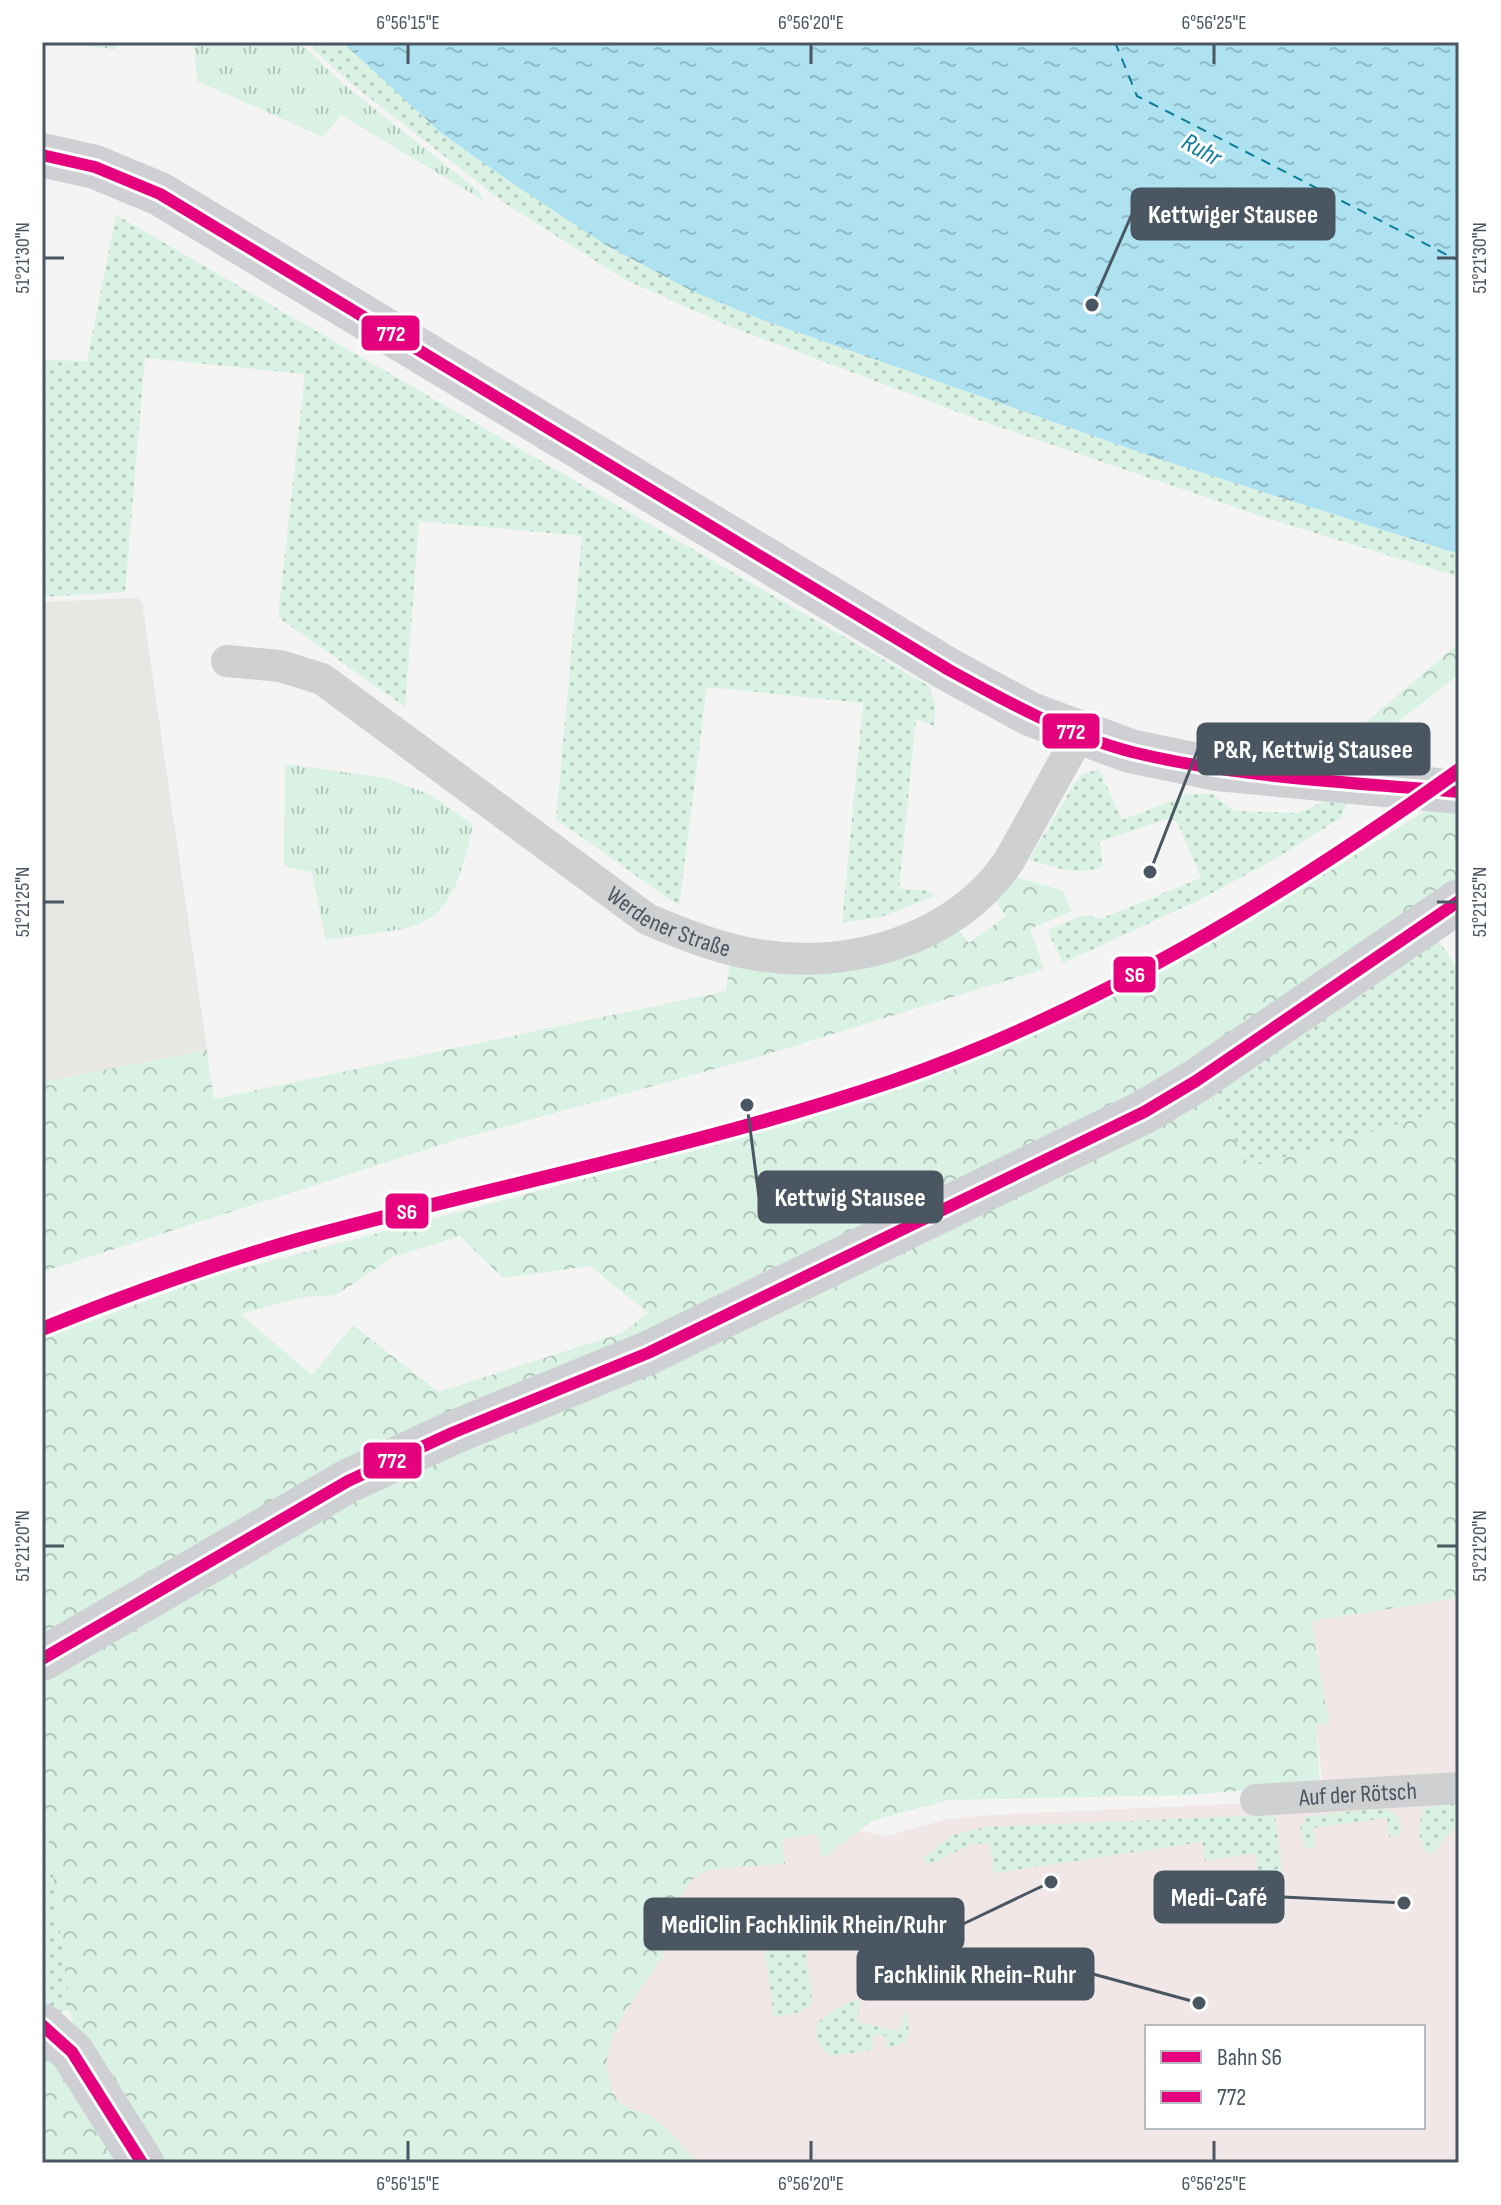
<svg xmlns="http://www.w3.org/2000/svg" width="1501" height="2205" font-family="'Sofia Sans Condensed',sans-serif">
<defs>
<pattern id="grass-dots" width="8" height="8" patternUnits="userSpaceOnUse" patternTransform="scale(2)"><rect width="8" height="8" fill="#d9f2e3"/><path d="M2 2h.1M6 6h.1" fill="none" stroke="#b2c7bb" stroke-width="1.8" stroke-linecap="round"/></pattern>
<pattern id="forest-crowns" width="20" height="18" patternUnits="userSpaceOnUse" patternTransform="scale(2)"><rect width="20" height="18" fill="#d9f2e3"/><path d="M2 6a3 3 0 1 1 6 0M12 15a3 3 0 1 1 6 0" fill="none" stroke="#b2c7bb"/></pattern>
<pattern id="park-tufts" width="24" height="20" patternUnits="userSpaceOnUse" patternTransform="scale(2)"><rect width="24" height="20" fill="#d9f2e3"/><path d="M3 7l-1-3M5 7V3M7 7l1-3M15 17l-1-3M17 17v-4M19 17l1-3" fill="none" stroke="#b2c7bb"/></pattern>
<pattern id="water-ripples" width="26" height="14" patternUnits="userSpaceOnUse" patternTransform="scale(2)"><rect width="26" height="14" fill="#aee2f0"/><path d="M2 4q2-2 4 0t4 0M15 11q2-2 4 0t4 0" fill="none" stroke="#90bac6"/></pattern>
</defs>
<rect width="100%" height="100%" fill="#f4f4f4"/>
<path fill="#e8e7e3" d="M137 598 142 602 207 1050 42 1082V602Z"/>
<path fill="#f1e7e6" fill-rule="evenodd" d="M1459 1598V2163H543L666 1860 832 1826 887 1836 947 1819 993 1815 1292 1801 1323 1786 1316 1726 1329 1723 1311 1621ZM1147 2027H1423V2127H1147Z"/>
<g fill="url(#grass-dots)">
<path d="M306 42H342L440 132 506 179 692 291 760 319 1159 459 1459 554V577L1273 520 982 421 731 327 624 279 503 202 348 81Z"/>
<path d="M116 215 929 686 935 706 934 726 916 719 899 889 926 890 935 896 881 917 842 923 863 703 707 687 679 906 556 819 582 536 419 521 405 707 278 617 305 374 145 358 125 592 42 597V360L87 361Z"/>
<path d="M1099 769 1122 820 1189 794H1212L1234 811 1298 813 1329 799 1349 798 1341 818 1273 860 1197 901 1063 963 1047 930 1084 915 1100 919 1201 878 1178 823 1170 818 1099 842 1103 866C1081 878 1051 866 1029 860L1074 784 1083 774Z"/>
<path d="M1431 930 1459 970V1106L1250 1168 1205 1085Z"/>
<path d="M42 1790 72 2010 60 2012 42 2004Z"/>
<path d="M1459 1802V1822L1431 1855C1417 1846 1416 1820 1426 1808Z"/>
<path d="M1385 1808 1399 1817 1401 1830 1398 1837H1389L1387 1818 1313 1828 1315 1849 1304 1847 1300 1826 1307 1816Z"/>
<path d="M1268 1815 1275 1817 1283 1881 1280 1887 1281 1901 1263 1905 1255 1853 1205 1861 1202 1842 994 1873 989 1843 972 1844 928 1865 923 1858 952 1835 986 1827Z"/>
<path d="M775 1917V1923L797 1919C808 1936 805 1950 808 1969 815 2007 816 2011 774 2017L764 1946 748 1949 747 1941 763 1938 761 1927 746 1929 744 1921Z"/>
<path d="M881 1935 886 1972 897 1971 889 1984 869 1986 858 1977 871 1975V1960L855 1948 854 1941Z"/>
<path d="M854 2000 861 2001 857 2022 900 2031 906 2009 909 2034 904 2043 887 2048 885 2035 872 2036 873 2050 830 2056C796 2025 829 2013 854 2000Z"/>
</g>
<g fill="url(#forest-crowns)" fill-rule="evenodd">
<path d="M1459 643V674L1370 744 1352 734Z"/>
<path d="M1459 810V888L1141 1104 42 1645V1339L210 1277 726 1142 975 1060 1136 986 1247 923 1425 811ZM460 1236 503 1278 590 1266 648 1313 622 1333 438 1392 353 1325 312 1375 240 1314 302 1297 336 1295 393 1257Z"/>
<path d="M1015 877 1062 890 1072 911 1030 929 1044 969 758 1057 456 1140 42 1272V1082L207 1050 214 1099 726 991 731 955 958 929 969 943 1006 916 993 898Z"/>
<path d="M1205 1085 1250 1167 1459 1106V1598L1311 1621 1329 1723 1316 1726 1320 1784 1190 1795 949 1800 871 1821 822 1859 817 1834 781 1839 785 1864C770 1865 709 1867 701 1873 669 1895 678 1929 661 1958 639 1997 587 2047 615 2096 623 2110 638 2109 651 2117 668 2127 684 2149 699 2163H160L74 2041 42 1790 45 1668 253 1543Z"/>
<path d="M42 2039 131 2163H42Z"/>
</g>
<g fill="url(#park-tufts)">
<path d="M47 42H117L116 49Z"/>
<path d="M194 42H299L343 84 478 190 484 201 341 115 323 137 197 81Z"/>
<path d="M285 764 386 778 431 795 473 825C449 936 429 925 326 940L312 872 284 866Z"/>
</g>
<path fill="url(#water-ripples)" d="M342 42H1459V554L1159 459 760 319 692 291 604 244 506 179 440 132Z"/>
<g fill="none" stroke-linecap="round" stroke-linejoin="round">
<path stroke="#0c7c9b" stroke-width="2" stroke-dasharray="10 8" stroke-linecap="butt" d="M1115 42 1137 96 1459 261"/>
<g stroke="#ced0d2" stroke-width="32">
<path id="s1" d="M227 661 280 666 322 679 647 919C683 934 719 949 758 955 850 970 955 940 1009 861L1079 735"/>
<path id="s2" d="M1256 1800 1459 1788"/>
</g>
<g stroke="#ced0d4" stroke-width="44">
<path d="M42 155 95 167 160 194 949 670 1030 714 1130 751 1217 769 1459 792"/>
<path d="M42 1659 348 1481 452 1433 648 1353 1144 1112 1196 1081 1459 901"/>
<path d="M42 2025 72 2052 142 2163"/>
</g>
<g stroke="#fff" stroke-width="18">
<g id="bus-1">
<path d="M42 155 95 167 160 194 949 670C1007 702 1067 735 1132 752 1238 778 1350 782 1459 792"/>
<path d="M42 1659 348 1481 452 1433 648 1353 1144 1112 1196 1081 1459 901"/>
<path d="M42 2025 72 2052 142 2163"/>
</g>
</g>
<use href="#bus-1" stroke="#e5007d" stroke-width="12"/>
<g stroke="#fff" stroke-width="20">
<path id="rail-1" d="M42 1329C128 1294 215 1263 304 1238 501 1184 700 1147 893 1081 1098 1010 1283 896 1459 770"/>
</g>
<use href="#rail-1" stroke="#e6007e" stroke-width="14"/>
</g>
<path fill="none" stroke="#4a5661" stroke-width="3" d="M408 44V64M811 44V64M1214 44V64M44 258H64M1437 258H1457M44 902H64M1437 902H1457M44 1546H64M1437 1546H1457M408 2141V2161M811 2141V2161M1214 2141V2161"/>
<g text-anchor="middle" stroke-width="6" stroke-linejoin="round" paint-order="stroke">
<g font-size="24" fill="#4a5661" stroke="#fff">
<text dy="8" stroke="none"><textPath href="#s1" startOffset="522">Werdener Straße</textPath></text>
<text dy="8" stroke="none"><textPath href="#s2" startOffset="102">Auf der Rötsch</textPath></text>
</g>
<g font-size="26" font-style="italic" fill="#0c7c9b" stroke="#fff">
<text transform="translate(1202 149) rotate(29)" y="9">Ruhr</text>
</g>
</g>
<path fill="none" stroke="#4a5661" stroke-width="3" d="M1092 305L1132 214M1150 872L1198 749M747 1105L759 1197M1404 1903L1283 1897M1051 1882L963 1924M1199 2003L1093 1974"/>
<g fill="#4a5661" stroke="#fff" stroke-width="3">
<circle cx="1092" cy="305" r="8"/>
<circle cx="1150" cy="872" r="8"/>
<circle cx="747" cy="1105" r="8"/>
<circle cx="1404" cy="1903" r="8"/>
<circle cx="1051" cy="1882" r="8"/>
<circle cx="1199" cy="2003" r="8"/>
</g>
<g fill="#4a5661" stroke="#4a5661" stroke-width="3">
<rect x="1132" y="189" width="202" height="50" rx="8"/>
<rect x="1198" y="724" width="231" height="50" rx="8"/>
<rect x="759" y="1172" width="183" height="50" rx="8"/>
<rect x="1155" y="1872" width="128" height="50" rx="8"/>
<rect x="645" y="1899" width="318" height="50" rx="8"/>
<rect x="858" y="1949" width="235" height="50" rx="8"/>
</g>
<g font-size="26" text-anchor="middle" font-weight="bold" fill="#fff">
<text x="1233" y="223">Kettwiger Stausee</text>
<text x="1313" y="758">P&amp;R, Kettwig Stausee</text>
<text x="850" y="1206">Kettwig Stausee</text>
<text x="1219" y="1906">Medi-Café</text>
<text x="804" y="1933">MediClin Fachklinik Rhein/Ruhr</text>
<text x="975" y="1983">Fachklinik Rhein-Ruhr</text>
</g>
<g stroke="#fff" stroke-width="3">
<rect x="360" y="314" width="61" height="38" rx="8" fill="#e5007d"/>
<rect x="1041" y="712" width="60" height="38" rx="8" fill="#e5007d"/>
<rect x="1112" y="955" width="45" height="39" rx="8" fill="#e6007e"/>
<rect x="384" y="1192" width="46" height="38" rx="8" fill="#e6007e"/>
<rect x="362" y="1441" width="61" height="39" rx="8" fill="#e5007d"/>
</g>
<g font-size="22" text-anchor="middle" font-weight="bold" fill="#fff">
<text x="391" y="341">772</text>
<text x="1071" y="739">772</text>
<text x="1135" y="982">S6</text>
<text x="407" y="1219">S6</text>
<text x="392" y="1468">772</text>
</g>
<rect width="1501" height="2205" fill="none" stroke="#ffffff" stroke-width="88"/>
<rect x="1145" y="2025" width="280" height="104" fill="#ffffff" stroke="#b7bbc0" stroke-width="2"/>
<rect x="1161" y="2051" width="40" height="12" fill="#e6007e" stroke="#b7bbc0" stroke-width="2"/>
<text x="1217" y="2065" font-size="24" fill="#4a5661">Bahn S6</text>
<rect x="1161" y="2091" width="40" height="12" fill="#e5007d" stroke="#b7bbc0" stroke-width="2"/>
<text x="1217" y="2105" font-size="24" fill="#4a5661">772</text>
<rect x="44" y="44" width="1413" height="2117" fill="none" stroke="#4a5661" stroke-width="3"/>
<g font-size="20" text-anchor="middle" fill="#4a5661">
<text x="408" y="29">6°56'15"E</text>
<text x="811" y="29">6°56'20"E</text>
<text x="1214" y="29">6°56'25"E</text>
<text transform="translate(22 258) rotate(-90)" y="7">51°21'30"N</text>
<text transform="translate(1479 258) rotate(-90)" y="7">51°21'30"N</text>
<text transform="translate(22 902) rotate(-90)" y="7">51°21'25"N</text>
<text transform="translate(1479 902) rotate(-90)" y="7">51°21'25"N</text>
<text transform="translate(22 1546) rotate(-90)" y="7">51°21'20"N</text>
<text transform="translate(1479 1546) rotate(-90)" y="7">51°21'20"N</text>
<text x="408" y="2190">6°56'15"E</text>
<text x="811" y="2190">6°56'20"E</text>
<text x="1214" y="2190">6°56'25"E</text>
</g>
</svg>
